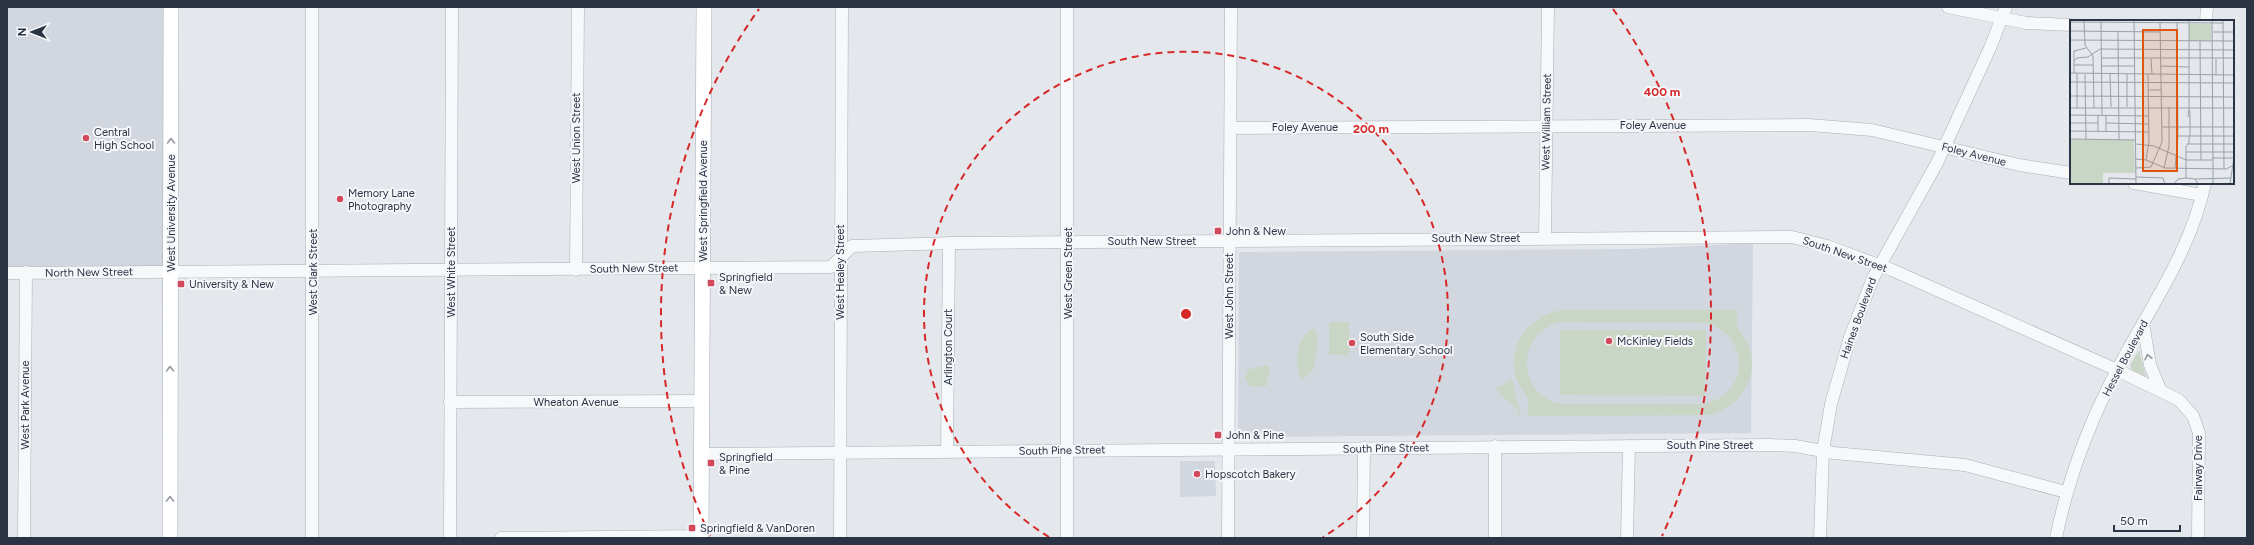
<svg xmlns="http://www.w3.org/2000/svg" width="2254" height="545" font-family="Figtree,sans-serif">
<rect width="100%" height="100%" fill="#e4e7ec"/>
<g fill="#d2d6de">
<path d="M7 7H165L166 268 7 269Z"/>
<path d="M1753 243 1751 433 1238 437 1239 252 1633 249Z"/>
<path d="M1180 461H1215L1216 496 1180 497Z"/>
</g>
<g fill="#c9d6c5" fill-rule="evenodd">
<path d="M1561 310H1738C1738 315 1736 324 1738 328 1742 336 1748 341 1750 350 1759 380 1738 406 1711 415L1528 416C1528 411 1529 402 1527 397 1523 390 1518 384 1515 376 1508 343 1530 316 1561 310ZM1559 322 1706 323C1750 336 1751 392 1705 404H1567C1518 403 1512 335 1559 322Z"/>
<rect x="1329" y="322" width="20" height="33"/>
<path d="M1313 328C1322 338 1314 356 1314 369L1302 380C1292 363 1297 338 1313 328Z"/>
<path d="M1560 330H1706L1705 396 1560 395Z"/>
<path d="M2139 350 2146 377 2133 372 2130 365Z"/>
<path d="M1265 365 1270 367 1266 386 1251 387 1245 379 1248 370Z"/>
<path d="M1512 379 1518 408 1522 412 1518 415 1517 409 1495 389Z"/>
</g>
<g fill="none" stroke-linecap="round" stroke-linejoin="round">
<g stroke="#a9aeb7" stroke-width="13">
<g id="minor">
<path d="M1948 7 2026 23 2071 25"/>
<path d="M2206 21 2207 7"/>
<path d="M1231 128 1809 125 1872 130 2019 165 2071 173"/>
<path d="M2134 183 2202 195"/>
<path d="M1545 238 1548 7"/>
<path d="M576 270 578 7"/>
<path d="M7 273 831 267 852 246 955 243 1792 237 1827 246 1892 270 2117 370 2179 400 2193 416 2199 433 2198 538"/>
<path d="M2143 323 2150 365 2160 389"/>
<path d="M450 402 702 401"/>
<path d="M947 452 949 243"/>
<path d="M702 454 1770 445 1795 446 1834 453 1965 465 2066 492"/>
<path d="M24 538 26 272"/>
<path d="M312 538V7"/>
<path d="M450 538 452 7"/>
<path d="M501 538 701 536"/>
<path d="M840 538 842 7"/>
<path d="M1067 538V7"/>
<path d="M1228 538 1231 7"/>
<path d="M1363 538 1364 448"/>
<path d="M1495 538V446"/>
<path d="M1627 538 1629 446"/>
<path d="M1820 538 1823 451 1831 404 1850 337 1873 278 1937 163 1990 48 2006 7"/>
<path d="M2056 538C2068 479 2089 423 2117 370 2149 309 2191 251 2205 183"/>
</g>
</g>
<g stroke="#a3abb8" stroke-width="16">
<g id="major">
<path d="M170 538 171 7"/>
<path d="M701 538 704 7"/>
</g>
</g>
<use href="#minor" stroke="#f7f8fa" stroke-width="12"/>
<use href="#major" stroke="#fff" stroke-width="15"/>
</g>
<defs><path id="oneway-chevron" d="M-2-3.5L2.5 0L-2 3.5" fill="none" stroke-width="1.6" stroke-linecap="round" stroke-linejoin="round"/></defs>
<g stroke="#959aa2">
<use href="#oneway-chevron" transform="translate(171 141) rotate(-90)"/>
<use href="#oneway-chevron" transform="translate(170 369) rotate(-90)"/>
<use href="#oneway-chevron" transform="translate(170 499) rotate(-90)"/>
</g>
<use stroke="#9196a0" href="#oneway-chevron" transform="translate(2148 357) rotate(-103)"/>
<g fill="none" stroke="#d62828" stroke-width="2" stroke-dasharray="7 5">
<path d="M1049 537A262 262 0 1 1 1323 537"/>
<path d="M710 536A525 525 0 0 1 759 9M1613 9A525 525 0 0 1 1662 536"/>
</g>
<g fill="#d1495b" stroke="#f4f6f9" stroke-width="1.5">
<circle cx="86" cy="138" r="4"/>
<circle cx="340" cy="199" r="4"/>
<rect x="1214" y="227" width="8" height="8" rx="2"/>
<rect x="707" y="279" width="8" height="8" rx="2"/>
<rect x="177" y="280" width="8" height="8" rx="2"/>
<circle cx="1609" cy="341" r="4"/>
<circle cx="1352" cy="343" r="4"/>
<rect x="1214" y="431" width="8" height="8" rx="2"/>
<rect x="707" y="459" width="8" height="8" rx="2"/>
<circle cx="1197" cy="474" r="4"/>
<rect x="688" y="524" width="8" height="8" rx="2"/>
</g>
<g text-anchor="middle" stroke-width="4" stroke-linejoin="round" paint-order="stroke">
<g font-size="11" fill="#2b3445" stroke="#f4f6f9">
<text transform="translate(1546 122) rotate(-89)" y="4">West William Street</text>
<text x="1653" y="129">Foley Avenue</text>
<text x="1305" y="131">Foley Avenue</text>
<text transform="translate(576 138) rotate(-90)" y="4">West Union Street</text>
<text transform="translate(1974 154) rotate(14)" y="4">Foley Avenue</text>
<text transform="translate(703 201) rotate(-90)" y="4">West Springfield Avenue</text>
<text transform="translate(171 213) rotate(-90)" y="4">West University Avenue</text>
<text x="1476" y="242">South New Street</text>
<text x="1152" y="245">South New Street</text>
<text transform="translate(1845 254) rotate(19)" y="4">South New Street</text>
<text transform="translate(634 268) rotate(-1)" y="4">South New Street</text>
<text transform="translate(89 272) rotate(-1)" y="4">North New Street</text>
<text transform="translate(313 272) rotate(-90)" y="4">West Clark Street</text>
<text transform="translate(451 272) rotate(-90)" y="4">West White Street</text>
<text transform="translate(840 272) rotate(-90)" y="4">West Healey Street</text>
<text transform="translate(1068 273) rotate(-90)" y="4">West Green Street</text>
<text transform="translate(1229 296) rotate(-90)" y="4">West John Street</text>
<text transform="translate(1858 318) rotate(-70)" y="4">Haines Boulevard</text>
<text transform="translate(948 347) rotate(-90)" y="4">Arlington Court</text>
<text transform="translate(2125 358) rotate(-62)" y="4">Hessel Boulevard</text>
<text x="576" y="406">Wheaton Avenue</text>
<text transform="translate(25 405) rotate(-90)" y="4">West Park Avenue</text>
<text x="1710" y="449">South Pine Street</text>
<text transform="translate(1386 448) rotate(-1)" y="4">South Pine Street</text>
<text transform="translate(1062 450) rotate(-1)" y="4">South Pine Street</text>
<text transform="translate(2198 468) rotate(-90)" y="4">Fairway Drive</text>
</g>
<g font-size="11" fill="#2b3445" stroke="#f4f6f9" text-anchor="start">
<text x="94" y="136">Central<tspan x="94" dy="13">High School</tspan></text>
<text x="348" y="197">Memory Lane<tspan x="348" dy="13">Photography</tspan></text>
<text x="1226" y="235">John &amp; New</text>
<text x="719" y="281">Springfield<tspan x="719" dy="13">&amp; New</tspan></text>
<text x="189" y="288">University &amp; New</text>
<text x="1360" y="341">South Side<tspan x="1360" dy="13">Elementary School</tspan></text>
<text x="1617" y="345">McKinley Fields</text>
<text x="1226" y="439">John &amp; Pine</text>
<text x="719" y="461">Springfield<tspan x="719" dy="13">&amp; Pine</tspan></text>
<text x="1205" y="478">Hopscotch Bakery</text>
<text x="700" y="532">Springfield &amp; VanDoren</text>
</g>
</g>
<g transform="translate(2070 20)">
<rect width="164" height="164" fill="#e4e7ec"/>
<path d="M119 4H141V21H119ZM0 120H64L65 153H33V164H0Z" fill="#c9d6c5"/>
<path fill="none" stroke="#9a9fa9" stroke-width="1" d="M64 0 66 164M119 0V90M142 0 143 149M153 0 154 149M14 1 15 25 23 36 24 88M31 1 32 95M0 2 153 3M0 11 90 12M48 12 49 120M143 12H164M0 20 164 21M130 21 131 140M32 38H164M73 39V54M81 39 82 54M146 39V55M4 41 7 38 18 37 30 29 164 30M4 45H23M32 46H64M90 46 119 47M0 53 164 55M4 53V31L16 28M7 53V88M15 54 16 120M40 54 41 87M57 54V87M0 62 164 63M78 70H91M0 76 164 77M0 88H164M0 95 79 96M28 95V112M36 95V112M120 97 118 96 119 90 120 92V116M0 103H28M36 103 79 104M92 107H164M0 111 79 112M107 116H164M0 119 65 120M66 124 84 126 116 140H142M117 124H164M116 132H164M142 138H164M66 139 76 140 95 148 156 149 164 145M76 140 79 121 78 54M66 148 81 147 92 122 90 3M94 148 99 126V87M105 148 108 117 107 3M143 149V164M66 157 93 158 95 164M116 158V126L119 123V116M125 159 161 158M39 164V158L66 159M104 164 108 159 116 158 125 159 128 164M160 164 164 137"/>
<path fill="#df570f" fill-opacity="0.15" stroke="#df570f" stroke-width="2" d="M73 10H107V151H73Z"/>
<rect width="164" height="164" fill="none" stroke="#2b3445" stroke-width="2"/>
</g>
<circle cx="1186" cy="314" r="6" fill="#d62828" stroke="#f4f6f9" stroke-width="2"/>
<g font-size="12" text-anchor="middle" font-weight="bold" fill="#d62828" stroke="#f4f6f9" stroke-width="4" stroke-linejoin="round" paint-order="stroke">
<text x="1662" y="96">400 m</text>
<text x="1371" y="133">200 m</text>
</g>
<rect width="2254" height="545" fill="none" stroke="#2b3445" stroke-width="16"/>
<g transform="translate(32 32) rotate(270)" stroke="#f4f6f9" stroke-width="3" paint-order="stroke">
<path d="M0-3L7 15L0 10L-7 15Z" fill="#2b3445"/>
<text y="-6" font-size="11" font-weight="bold" text-anchor="middle" fill="#2b3445">N</text>
</g>
<path d="M2114 525v6h66v-6" fill="none" stroke="#2b3445" stroke-width="2"/>
<text x="2120" y="525" font-size="12" fill="#2b3445" stroke="#f4f6f9" stroke-width="3" paint-order="stroke">50 m</text>
</svg>
